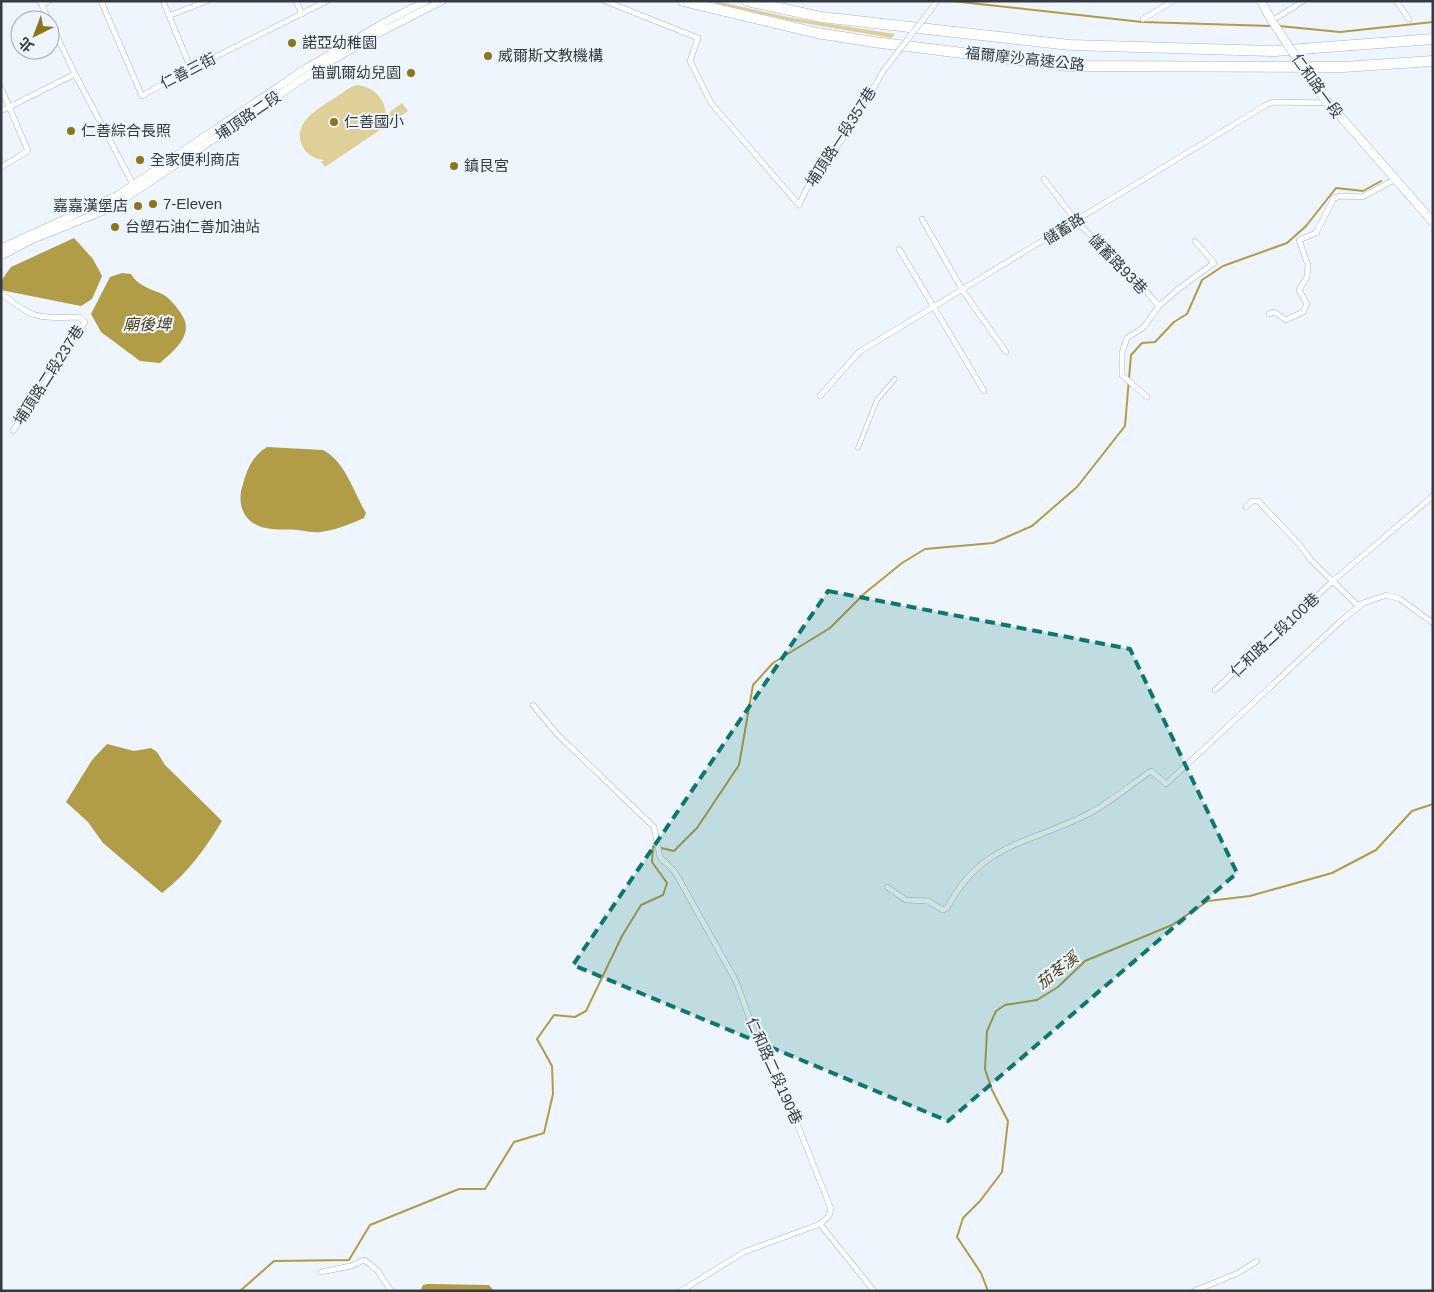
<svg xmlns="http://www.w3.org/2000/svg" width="1434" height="1292" font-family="Arial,'Noto Sans TC',sans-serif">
<rect width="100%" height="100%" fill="#eef5fd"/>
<g fill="#ded098">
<path d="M716 1 792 18 895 34 892 38 792 21 714 4Z"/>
<path d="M357 85C374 87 385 98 386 115L402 103 408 111 325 167 321 162 324 160C316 159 309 156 304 149 289 125 317 109 333 99 341 94 349 87 357 85Z"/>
</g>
<g fill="#b19c48">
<path d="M74 238 93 259 102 276 92 299 81 306 1 290V281L11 267Z"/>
<path d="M122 273 131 274C137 286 152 289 164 295 170 299 176 306 180 312 196 333 176 349 160 363L140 361 101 332 91 314 110 277Z"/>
<path d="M267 447 323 450C345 461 354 493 366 513L364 518C350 524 336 530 321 532 313 533 306 531 298 530 289 529 280 530 272 529 246 527 235 507 243 484 248 467 252 457 267 447Z"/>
<path d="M107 744 134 751 151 748 157 752 165 765 222 821C205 849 188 873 162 893L103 843 88 822 66 802 92 760Z"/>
<path d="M428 1284 489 1285 494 1291H420L423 1285Z"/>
</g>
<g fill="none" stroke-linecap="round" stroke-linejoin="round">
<g stroke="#b19c48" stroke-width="2">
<path d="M952 1 1142 22 1271 26"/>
<path d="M1279 26 1340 32 1433 22"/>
<path d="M661 848 674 851 697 828 739 765 753 685 773 663 830 628 865 593 902 563 925 549 993 543 1032 526 1077 487 1125 426 1131 355 1142 343 1155 342 1174 322 1187 314 1202 280 1223 266 1287 243 1306 226 1336 188 1363 191 1381 181"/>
<path d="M240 1291 274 1261 349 1260 370 1225 459 1189H485L514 1142 544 1133 553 1094 552 1066 537 1039 554 1015 575 1017 586 1011 622 936 641 905 663 895 667 883 652 862 653 846 656 847"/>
<path d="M988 1291 981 1273 957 1237 963 1218 980 1201 1002 1172 1008 1121 992 1090 985 1069 987 1031 996 1011 1005 1005 1037 1000 1058 987 1085 961 1172 925 1208 901 1250 896 1332 873 1376 850 1412 811 1433 804"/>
</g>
<g stroke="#a6b5ca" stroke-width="5">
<path id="pedestrian" d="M858 448 877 400 895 379"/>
</g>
<g stroke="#a6b5ca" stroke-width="6">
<g id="minor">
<path d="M40 1 49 20"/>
<path d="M101 1 142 96 173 78 327 1"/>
<path d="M163 1 191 69"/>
<path d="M296 1 302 14"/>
<path d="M605 1 698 38 690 61 711 103 799 205 807 188 848 131 884 70"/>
<path d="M1396 1 1409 19"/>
<path d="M42 4 49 1"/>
<path d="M932 8 937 1"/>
<path d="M171 15 207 1"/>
<path d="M1143 19 1173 1"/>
<path d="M1272 21 1303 1"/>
<path d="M50 22 75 74 134 186"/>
<path d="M1 88 28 151 1 167"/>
<path d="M1 111 75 74"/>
<path d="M1044 179 1076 221 1130 273 1159 306"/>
<path d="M922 219 963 291 1006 352"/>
<path d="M899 249 984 391"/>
<path d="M1 293C34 320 38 318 79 317L85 322 13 431"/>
<path d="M1269 314 1274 312 1286 320 1303 312 1307 304 1299 290 1307 277 1308 265 1299 240 1316 233 1334 198 1341 196 1362 197 1394 180"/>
<path d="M820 396 859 352 1266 105 1273 102 1327 103"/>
<path d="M1147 397 1122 375V353L1127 338 1144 327 1159 306 1177 290 1214 263 1195 241"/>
<path d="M1246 507 1252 501H1258L1299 544 1311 560 1357 605 1387 595 1400 599 1433 623"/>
<path d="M1215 690 1334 580 1433 496"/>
<path d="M533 705 557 734 654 827 660 857 675 872 736 981 757 1039 779 1078 831 1209 829 1216 820 1224 744 1252 681 1291"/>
<path d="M887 887 906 900 928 901 943 910 947 908C981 843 1029 844 1088 814 1110 803 1130 785 1151 771L1166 784 1342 620 1362 604"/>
<path d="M820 1224 874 1291"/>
<path d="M321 1272 351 1266 364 1260 377 1270 391 1291"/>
<path d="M1194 1291 1238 1273 1257 1261"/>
</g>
</g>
<g stroke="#a6b5ca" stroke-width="8">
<g id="tertiary">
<path d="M1 248 118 195 306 68 387 21 426 1"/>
<path d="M1 256 34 239 111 208 319 68 381 32 442 1"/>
</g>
</g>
<g stroke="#a6b5ca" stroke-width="9">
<g id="secondary">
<path d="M1261 1 1272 21"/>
<path d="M1319 92 1433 222"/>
</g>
</g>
<g stroke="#a6b5ca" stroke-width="11">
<g id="motorway">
<path d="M683 1 817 33 874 42 1067 66 1343 67 1433 61"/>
<path d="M747 1 821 17 1070 45 1275 51 1433 39"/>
</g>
</g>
<use href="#pedestrian" stroke="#fff" stroke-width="4"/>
<use href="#minor" stroke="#fff" stroke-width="5"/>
<use href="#tertiary" stroke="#fff" stroke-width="7"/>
<use href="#secondary" stroke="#fff" stroke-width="8"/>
<use href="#motorway" stroke="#fff" stroke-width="10"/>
<g stroke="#a6b5ca" stroke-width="6" stroke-linecap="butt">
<path id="minor-bridge" d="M884 70 932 8"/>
</g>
<g stroke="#a6b5ca" stroke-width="9" stroke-linecap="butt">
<path id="secondary-bridge" d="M1272 21 1319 92"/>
</g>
<use href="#minor-bridge" stroke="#fff" stroke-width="5"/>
<use href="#secondary-bridge" stroke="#fff" stroke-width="8"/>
</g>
<path fill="#0f766e" fill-opacity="0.2" stroke="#0f766e" stroke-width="4" stroke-dasharray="10 6" stroke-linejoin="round" d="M828 591 1130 649 1237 873 948 1121 573 965Z"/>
<g fill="#8b761a" stroke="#eef5fd" stroke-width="2">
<circle cx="292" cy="43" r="5"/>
<circle cx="488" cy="56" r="5"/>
<circle cx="411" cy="73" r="5"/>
<circle cx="334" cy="122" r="5"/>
<circle cx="71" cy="131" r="5"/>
<circle cx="140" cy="160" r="5"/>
<circle cx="454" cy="166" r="5"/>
<circle cx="153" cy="204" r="5"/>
<circle cx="138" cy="206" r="5"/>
<circle cx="115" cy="227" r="5"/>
</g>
<g text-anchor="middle" stroke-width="4" stroke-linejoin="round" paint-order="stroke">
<g font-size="15" fill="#333a42" stroke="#eef5fd" text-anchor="start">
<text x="302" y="48">諾亞幼稚園</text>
<text x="498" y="61">威爾斯文教機構</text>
<text x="401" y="78" text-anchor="end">笛凱爾幼兒園</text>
<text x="344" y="127">仁善國小</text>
<text x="81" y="136">仁善綜合長照</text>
<text x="150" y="165">全家便利商店</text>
<text x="464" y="171">鎮艮宮</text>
<text x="163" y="209">7-Eleven</text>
<text x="128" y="211" text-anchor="end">嘉嘉漢堡店</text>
<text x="125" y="232">台塑石油仁善加油站</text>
</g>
<g font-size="15" fill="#333a42" stroke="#eef5fd">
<text transform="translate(1025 59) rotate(6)" y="5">福爾摩沙高速公路</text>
<text transform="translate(188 71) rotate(-27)" y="5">仁善三街</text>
<text transform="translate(1317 86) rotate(54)" y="5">仁和路一段</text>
<text transform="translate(248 116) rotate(-34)" y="5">埔頂路二段</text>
<text transform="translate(841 137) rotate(-57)" y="5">埔頂路一段357巷</text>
<text transform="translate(1064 229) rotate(-32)" y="5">儲蓄路</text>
<text transform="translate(1118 264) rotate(46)" y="5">儲蓄路93巷</text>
<text transform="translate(49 375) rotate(-57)" y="5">埔頂路二段237巷</text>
<text transform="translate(1275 635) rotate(-43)" y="5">仁和路二段100巷</text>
<text transform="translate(774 1071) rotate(66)" y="5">仁和路二段190巷</text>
</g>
<g font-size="16" font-style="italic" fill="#4b411d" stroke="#eef5fd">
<text x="147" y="330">廟後埤</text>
<text transform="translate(1057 970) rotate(-38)" y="6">茄苳溪</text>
</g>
</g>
<rect width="1434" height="1292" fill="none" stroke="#333a42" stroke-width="5"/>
<g transform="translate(35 35) rotate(222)"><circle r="24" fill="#eef5fd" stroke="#a3aab2"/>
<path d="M0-4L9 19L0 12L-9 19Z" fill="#8b761a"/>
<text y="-8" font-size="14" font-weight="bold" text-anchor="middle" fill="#333a42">北</text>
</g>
</svg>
